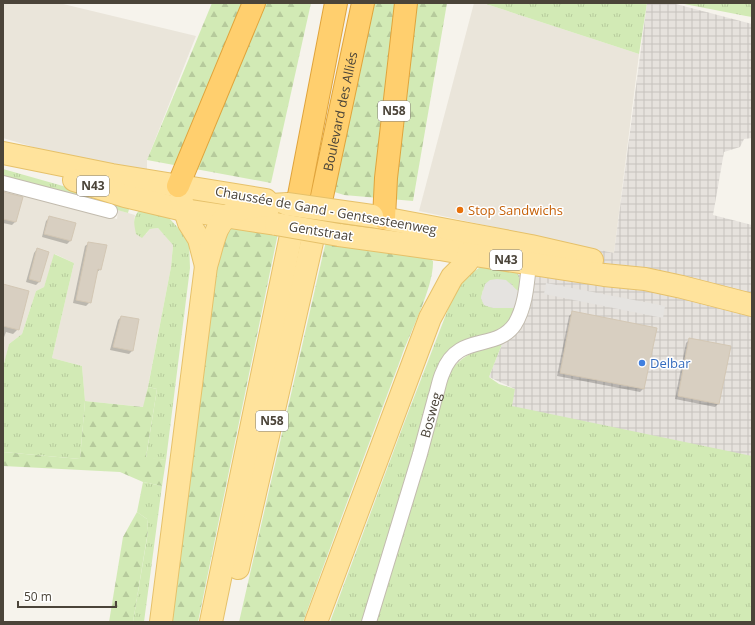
<svg xmlns="http://www.w3.org/2000/svg" width="755" height="625" font-family="'Open Sans',sans-serif">
<defs>
<pattern id="industrial-grid" width="8" height="8" patternUnits="userSpaceOnUse"><rect width="8" height="8" fill="#e6e2dd"/><path d="M0 4h8M4 0v8" fill="none" stroke="#c7c3be"/></pattern>
<pattern id="grass-tufts" width="24" height="20" patternUnits="userSpaceOnUse"><rect width="24" height="20" fill="#d2eab5"/><path d="M3 7l-1-3M5 7V3M7 7l1-3M15 17l-1-3M17 17v-4M19 17l1-3" fill="none" stroke="#b6ca9c"/></pattern>
<pattern id="forest-firs" width="22" height="20" patternUnits="userSpaceOnUse"><rect width="22" height="20" fill="#d2eab5"/><path d="M5 1l3.5 6h-7zM16 11l3.5 6h-7z" fill="#b6ca9c"/></pattern>
</defs>
<rect width="100%" height="100%" fill="#f6f3ec"/>
<g fill="#eae5da">
<path d="M3 3H59L196 36 147 160V181L3 138Z"/>
<path d="M474 3H483L639 54 614 253 419 211Z"/>
<path d="M3 187 117 219 118 210 135 215 134 221 146 234 150 229 158 228 173 244 171 267 144 407 85 401 82 366 52 358 74 263 55 254 44 287 36 291 22 334 9 344 5 361 3 360Z"/>
</g>
<path fill="url(#industrial-grid)" d="M647 3H672L752 24V138L744 139 740 147 724 152 713 215 752 225V457L508 408 515 389 489 377 502 344 466 340 505 229 614 253Z"/>
<g fill="url(#grass-tufts)">
<path d="M483 3H647L639 54Z"/>
<path d="M679 3H752V17L746 16Z"/>
<path d="M3 169 130 205 128 213 3 178Z"/>
<path d="M140 209 168 217 182 232 189 241 190 268 166 460 146 458 157 389 148 387 171 267 173 245 158 228 150 229 142 238 136 234C134 223 132 219 140 209Z"/>
<path d="M54 254 74 263 52 358 82 366 85 401 80 459 3 452V367L9 344 22 334 36 291 44 287Z"/>
<path d="M482 266 517 272 521 282 518 291 514 288 511 283 483 290 481 298 484 305 493 308H516L505 329 456 347 363 622H330L403 426 455 291 464 278Z"/>
<path d="M502 344 489 377 499 384 515 389 512 406 752 456V622H376L450 371C467 351 478 351 502 344Z"/>
<path d="M143 482 162 486 144 622H133L148 532 147 519 137 512Z"/>
</g>
<g fill="url(#forest-firs)">
<path d="M212 3H311L271 183 147 160Z"/>
<path d="M363 3H447L413 201 344 195 325 189Z"/>
<path d="M236 226 278 233 198 622H170L214 263 224 231Z"/>
<path d="M326 241 424 255 433 261C434 287 410 332 401 358 368 446 335 534 303 622H239Z"/>
<path d="M148 387 157 389 146 457 166 460 162 486 143 482 120 472 3 466V452L80 459 85 401 143 407Z"/>
<path d="M137 512 147 519 148 531 133 622H109L123 537Z"/>
</g>
<g fill="#e5e3e0">
<path d="M497 279 506 280 518 291 516 308H493L484 305 481 298 485 284 490 280Z"/>
<path d="M546 283 665 306 663 318 544 294Z"/>
</g>
<g fill="#0003">
<path d="M3 192 15 222 12 225 3 223Z"/>
<path d="M49 218 71 240 67 244 42 237 46 221Z"/>
<path d="M89 243 101 269 97 272 90 302 86 306 73 303 85 246Z"/>
<path d="M37 249 39 282 36 285 26 282 34 253Z"/>
<path d="M3 287 18 329 13 334 6 332 3 340Z"/>
<path d="M573 312 643 389 640 392 557 376 569 316Z"/>
<path d="M121 317 132 351 129 354 110 350 118 320Z"/>
<path d="M690 339 718 404 715 407 675 399 686 343Z"/>
</g>
<g fill="#d8cfc1" stroke="#d3c7b4">
<path d="M3 192 23 197 16 222 3 219Z"/>
<path d="M49 216 76 223 71 241 44 234Z"/>
<path d="M88 242 107 245 101 270 98 269 91 303 76 300Z"/>
<path d="M37 248 49 252 40 282 29 279Z"/>
<path d="M3 284 29 291 19 330 3 326Z"/>
<path d="M572 311 657 328 644 389 560 373Z"/>
<path d="M121 316 139 319 133 351 113 347Z"/>
<path d="M689 338 731 346 719 404 678 396Z"/>
</g>
<g fill="none" stroke-linecap="round" stroke-linejoin="round">
<g stroke="#c2bbae" stroke-width="16">
<g id="street">
<path d="M3 183 110 211"/>
<path id="s1" d="M369 622C386 566 403 510 420 454 425 435 430 417 435 398 438 390 439 380 443 372 458 332 496 352 515 324 527 304 527 278 530 256"/>
</g>
</g>
<g stroke="#e6c16a" stroke-width="24">
<g id="primary">
<path d="M3 153 112 175 266 200"/>
<path d="M74 180 125 196 184 210 276 224"/>
<path d="M181 199 189 223 199 239 206 266"/>
<path d="M372 216 531 246 592 260"/>
<path d="M339 235 440 249 468 254 604 275 645 279 682 287 752 305"/>
<path d="M238 568 317 220"/>
<path d="M161 622 206 266C210 254 212 242 217 230 228 203 263 206 287 204"/>
<path d="M211 622 295 216"/>
<path d="M316 622 430 318 452 277 467 262 468 254"/>
</g>
</g>
<g stroke="#e0a43c" stroke-width="24">
<g id="highway">
<path d="M178 186 254 3"/>
<path d="M295 216 336 3"/>
<path d="M384 218 386 178 406 3"/>
<path id="s2" d="M317 220 363 3"/>
</g>
</g>
<use href="#street" stroke="#fff" stroke-width="14"/>
<use href="#primary" stroke="#ffe39c" stroke-width="22"/>
<use href="#highway" stroke="#ffcf6e" stroke-width="22"/>
<g stroke="#e6c16a" stroke-width="24" stroke-linecap="butt">
<g id="primary-bridge">
<path d="M287 204 372 216"/>
<path d="M276 224 339 235"/>
</g>
</g>
<use href="#primary-bridge" stroke="#ffe39c" stroke-width="22"/>
</g>
<circle fill="#e8710a" stroke="#fff" stroke-width="1.5" cx="460" cy="210" r="4"/>
<circle fill="#3f7fe0" stroke="#fff" stroke-width="1.5" cx="642" cy="363" r="4"/>
<g text-anchor="middle" stroke-width="3" stroke-linejoin="round" paint-order="stroke">
<g fill="#fff" stroke="#817c74" stroke-width="1">
<rect x="378" y="101" width="32" height="20" rx="3"/>
<rect x="77" y="176" width="32" height="20" rx="3"/>
<rect x="490" y="250" width="32" height="20" rx="3"/>
<rect x="256" y="411" width="32" height="20" rx="3"/>
</g>
<g font-size="12" font-weight="bold" fill="#4b4439">
<text x="394" y="115">N58</text>
<text x="93" y="190">N43</text>
<text x="506" y="264">N43</text>
<text x="272" y="425">N58</text>
</g>
<g font-size="13" fill="#4b4439" stroke="#fff">
<text dy="5" stroke="none"><textPath href="#s2" startOffset="111">Boulevard des Alliés</textPath></text>
<text transform="translate(326 210) rotate(10)" y="5">Chaussée de Gand - Gentsesteenweg</text>
<text transform="translate(321 231) rotate(9)" y="5">Gentstraat</text>
<text dy="5" stroke="none"><textPath href="#s1" startOffset="216">Bosweg</textPath></text>
</g>
<g font-size="13" fill="#c56008" stroke="#fff" text-anchor="start">
<text x="468" y="215">Stop Sandwichs</text>
</g>
<g font-size="13" fill="#366cbe" stroke="#fff" text-anchor="start">
<text x="650" y="368">Delbar</text>
</g>
</g>
<rect width="755" height="625" fill="none" stroke="#4b4439" stroke-width="8"/>
<path d="M18 601v6h98v-6" fill="none" stroke="#4b4439" stroke-width="2"/>
<text x="24" y="601" font-size="12" fill="#4b4439" stroke="#ffffff" stroke-width="3" paint-order="stroke">50 m</text>
</svg>
